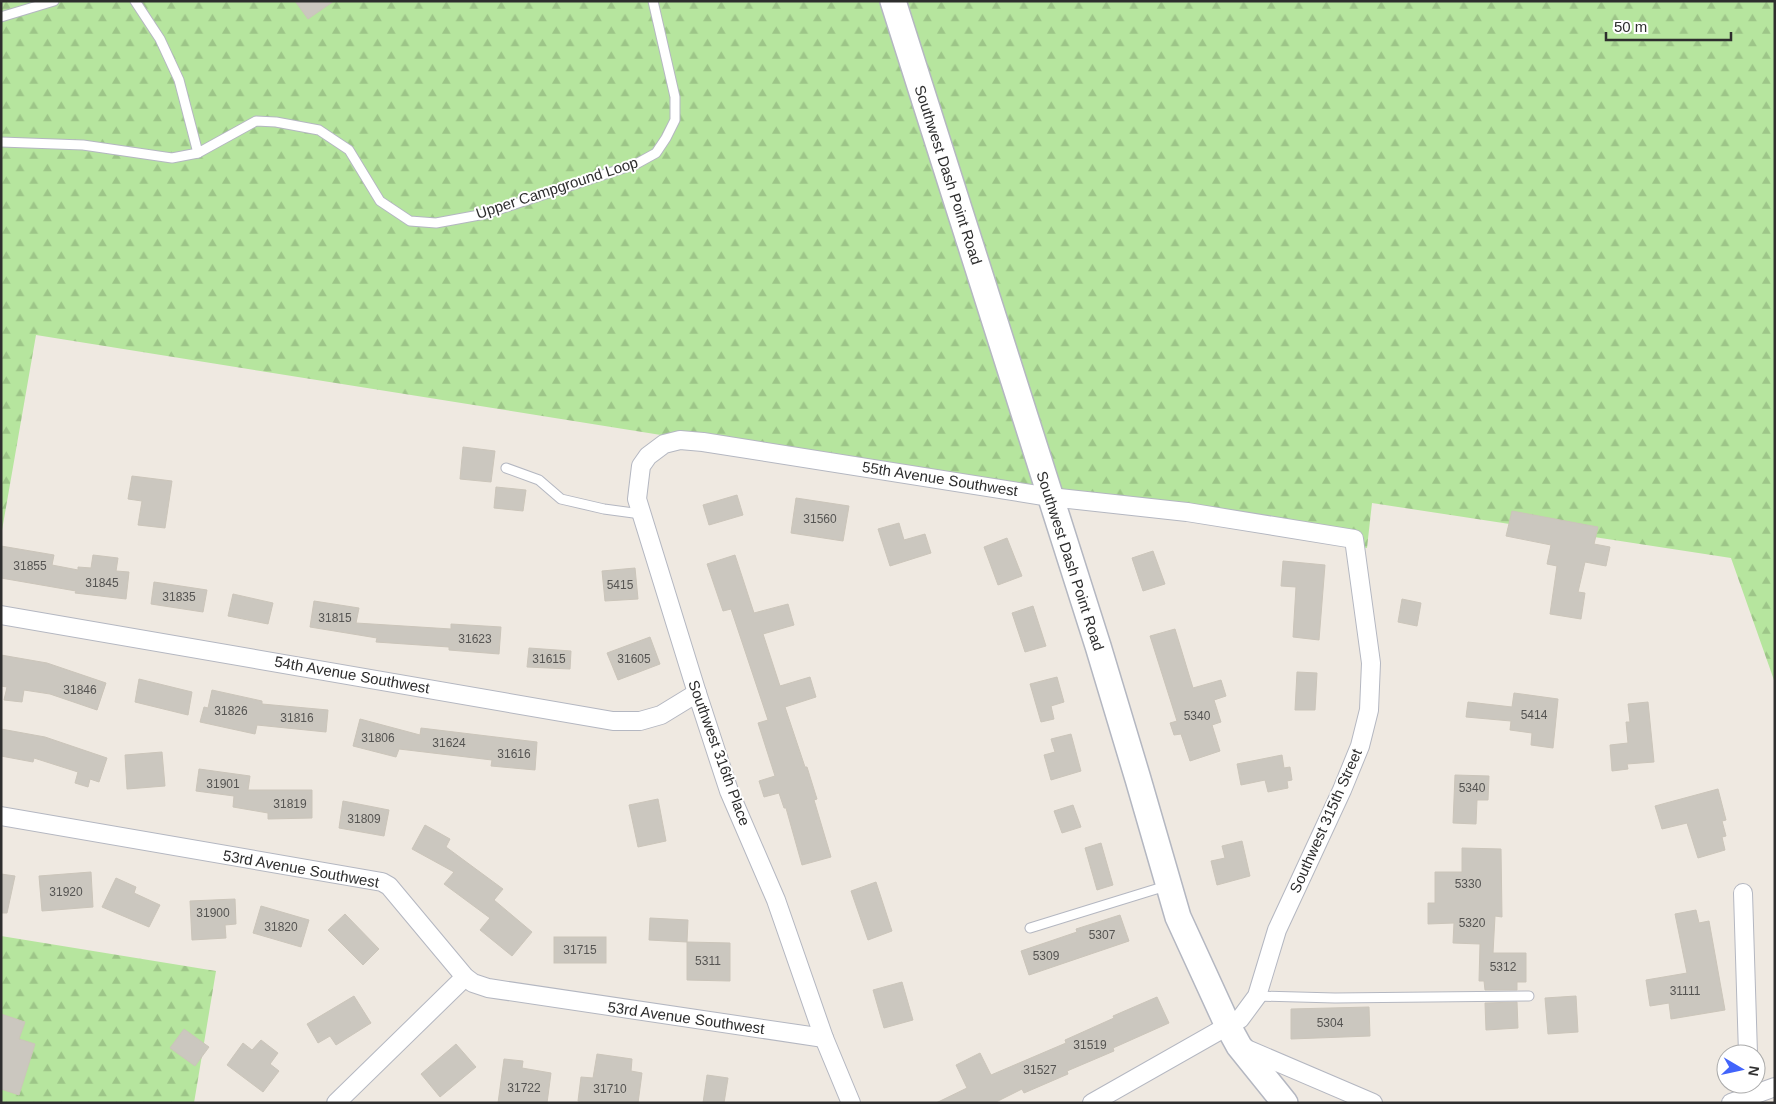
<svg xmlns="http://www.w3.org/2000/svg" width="1776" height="1104" font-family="Arial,sans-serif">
<defs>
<pattern id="forest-firs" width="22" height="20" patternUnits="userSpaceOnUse" patternTransform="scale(1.25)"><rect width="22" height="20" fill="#b6e59e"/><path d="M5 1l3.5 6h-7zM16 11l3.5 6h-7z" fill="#9dc588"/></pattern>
</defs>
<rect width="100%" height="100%" fill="#efe9e1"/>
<g fill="url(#forest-firs)">
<path d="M1 1H1775V683L1731 558 1372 503 1367 548 36 335 1 536Z"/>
<path d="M1 936 216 971 194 1103H1Z"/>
</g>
<g fill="#cbc7bf" stroke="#cbc5ba">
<path d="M295 1H334L308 19Z"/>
<path d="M463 447 495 451 491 482 460 479Z"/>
<path d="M132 476 172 481 165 528 138 525 142 501 128 499Z"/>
<path d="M496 487 526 490 523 511 494 508Z"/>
<path d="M737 495 743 515 709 525 703 505Z"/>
<path d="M796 498 849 506 843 541 791 533Z"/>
<path d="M1512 511 1598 527 1594 544 1610 547 1606 566 1585 562 1578 592 1585 593 1581 619 1550 614 1557 566 1547 564 1551 545 1506 536Z"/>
<path d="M899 523 904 540 925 534 931 553 890 566 878 529Z"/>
<path d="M1007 538 1022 576 998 585 984 547Z"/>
<path d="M1 546 54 555 52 565 78 570V567L91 568 93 555 118 558 116 571 129 572 126 599 75 593 76 591 1 578Z"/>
<path d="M1153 551 1165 584 1143 591 1132 558Z"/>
<path d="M735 555 754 613 788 604 794 625 763 634 780 686 810 677 816 697 785 707 805 767H807L817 799 814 800 831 857 802 865 786 808H784L779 793 764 797 759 781 775 776 758 723 768 720 731 609 723 611 707 564Z"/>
<path d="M1283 561 1325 565 1319 640 1293 637 1296 587 1281 586Z"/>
<path d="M635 568 638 599 605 601 602 571Z"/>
<path d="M154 582 207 590 203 612 151 604Z"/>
<path d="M233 594 273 603 268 624 228 616Z"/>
<path d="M1402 599 1421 603 1417 626 1398 622Z"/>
<path d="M314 601 359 608 356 623 451 629V624L501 627 499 654 449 650V647L376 642 377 638 310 627Z"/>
<path d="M1033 606 1046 646 1025 652 1012 613Z"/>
<path d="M1175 629 1193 688 1221 680 1226 696 1214 700 1221 722 1212 725 1220 751 1190 761 1181 734 1174 735 1170 723 1177 721 1150 636Z"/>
<path d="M650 637 660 664 618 680 607 653Z"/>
<path d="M529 648 571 651 570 669 527 667Z"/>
<path d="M1 655 47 663 106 683 97 710 50 694 24 690 22 702 4 700 7 687 1 686Z"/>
<path d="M1297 672 1317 673 1315 710H1295Z"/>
<path d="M1057 677 1064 702 1051 706 1054 719 1041 722 1030 684Z"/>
<path d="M139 679 192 692 188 715 135 702Z"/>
<path d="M212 690 262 701V704L328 710 326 732 257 725 255 734 200 722 204 707 208 708Z"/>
<path d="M1514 693 1558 699 1553 748 1531 745 1532 733 1510 730 1511 721 1466 717 1468 702 1512 707Z"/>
<path d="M1648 702 1654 762 1627 764 1628 769 1612 771 1610 745 1628 743 1626 722H1630L1628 704Z"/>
<path d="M360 719 420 735 421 728 537 742 535 770 491 766 492 760 399 749 396 757 353 746Z"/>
<path d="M1 729 45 737 107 758 99 782 90 779 88 787 75 783 78 772 34 758 33 762 1 756Z"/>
<path d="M1071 734 1081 771 1051 780 1044 755 1055 752 1051 739Z"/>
<path d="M162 752 165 786 127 789 125 755Z"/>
<path d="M1282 755 1284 768 1290 767 1292 780 1287 781 1288 788 1268 792 1265 780 1241 785 1237 764Z"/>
<path d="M199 769 250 776 248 790H312V818L268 819V813L233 807 234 796 196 791Z"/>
<path d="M1455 775 1489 776 1488 800H1477L1476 824 1453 823Z"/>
<path d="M1718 789 1726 820 1722 821 1726 836 1722 837 1725 850 1698 858 1687 823 1662 829 1655 806Z"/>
<path d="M658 799 666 841 638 847 629 805Z"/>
<path d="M343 801 389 810 384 836 339 828Z"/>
<path d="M1073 805 1081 827 1062 833 1054 811Z"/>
<path d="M425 825 450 839 446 847 503 889 494 900 532 932 512 956 480 930 490 918 444 884 454 872 412 849Z"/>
<path d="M1242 841 1250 876 1217 885 1211 861 1225 858 1222 846Z"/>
<path d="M1101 843 1113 885 1097 890 1085 848Z"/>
<path d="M1462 848 1501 849 1502 917 1495 916 1493 953H1526V982H1517V990H1485L1484 981H1479L1480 944 1453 943 1454 923 1428 924V903H1435V872H1462Z"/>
<path d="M91 872 93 907 42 911 39 876Z"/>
<path d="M1 874 15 876 7 913H1Z"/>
<path d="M116 878 136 887 134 893 160 905 149 927 102 907Z"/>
<path d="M876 882 892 931 868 940 851 891Z"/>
<path d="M235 899 236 924 225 925 226 938 192 940 190 901Z"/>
<path d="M261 906 309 920 301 947 253 933Z"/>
<path d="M1696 910 1699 923 1709 921 1725 1010 1671 1019 1669 1003 1650 1006 1646 980 1687 973 1675 914Z"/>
<path d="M345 914 379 949 363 965 328 930Z"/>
<path d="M1120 915 1129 941 1029 975 1021 951 1077 932 1076 929Z"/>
<path d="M650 918 688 920 687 942 649 940Z"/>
<rect x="554" y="937" width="52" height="26"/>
<path d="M687 942 730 943V981L687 980Z"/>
<path d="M902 982 913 1020 884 1028 873 990Z"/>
<path d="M354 996 371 1023 336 1045 330 1036 318 1043 307 1024Z"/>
<path d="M1576 996 1578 1032 1548 1034 1545 998Z"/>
<path d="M1157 997 1169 1023 1113 1048 1114 1051 1067 1071 1068 1074 1024 1093 1022 1089 994 1103H936L967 1088 956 1065 980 1053 991 1075 1066 1043 1065 1040 1114 1018 1113 1016Z"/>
<path d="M1517 1002 1518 1028 1486 1030 1485 1003Z"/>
<path d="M1369 1007 1370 1036 1291 1039V1009Z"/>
<path d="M1 1014 25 1022 19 1039 35 1044 19 1095 1 1089Z"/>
<path d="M184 1029 209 1047 195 1066 170 1048Z"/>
<path d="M261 1040 278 1053 270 1064 279 1071 263 1092 227 1065 243 1043 252 1050Z"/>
<path d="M456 1044 476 1067 440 1097 421 1074Z"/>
<path d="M597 1054 632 1059 631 1071 642 1073 638 1103H592L578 1101 581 1077 593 1078Z"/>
<path d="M504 1059 523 1061 522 1068 551 1073 547 1103H498Z"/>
<path d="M707 1075 728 1078 724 1103H703Z"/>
</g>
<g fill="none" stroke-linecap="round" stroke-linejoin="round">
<g stroke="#b4b7c1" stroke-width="11">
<g id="service">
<path d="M135 1 160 39 179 80 198 153"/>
<path d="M1 17 54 1"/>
<path d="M1 142 83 145 172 158 198 153 256 121 276 122 319 130 349 150 380 201 410 221 436 223 485 214 636 164 656 153 666 138 675 120V97L653 1"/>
<path d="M506 468 539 480 561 499 604 509 641 514"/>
<path d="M1030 928 1166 886"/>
<path d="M1257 996 1335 998 1529 996"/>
</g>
</g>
<g stroke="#b4b7c1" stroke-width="20">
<g id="minor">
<path d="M1 615 613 721H640L661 715 697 693"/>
<path d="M1 816 382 882 389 886 465 977 473 983 488 988 824 1038"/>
<path d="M1743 893 1748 1054"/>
<path d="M1242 1047 1373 1103"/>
<path d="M336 1103 465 977"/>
<path d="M851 1103 824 1038 776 900 729 791 697 693 637 499 641 466 648 456 664 444 680 440 703 442 1050 497 1187 512 1354 539 1371 663 1369 710 1360 746 1342 790 1277 930 1257 996 1240 1019 1092 1103"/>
<path d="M1731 1103 1775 1087"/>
</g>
</g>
<g stroke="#b4b7c1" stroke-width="28">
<path id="secondary" d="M893 1 1098 646 1138 779 1178 917 1228 1026 1239 1046 1285 1103"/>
</g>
<use href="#service" stroke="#fff" stroke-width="9"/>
<use href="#minor" stroke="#fff" stroke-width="18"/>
<use href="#secondary" stroke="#fff" stroke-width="25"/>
</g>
<g text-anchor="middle" stroke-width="4" stroke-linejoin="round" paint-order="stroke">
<g font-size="12" fill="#555452">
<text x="820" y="523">31560</text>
<text x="30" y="570">31855</text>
<text x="102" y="587">31845</text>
<text x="620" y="589">5415</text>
<text x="179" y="601">31835</text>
<text x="335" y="622">31815</text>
<text x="475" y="643">31623</text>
<text x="549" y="663">31615</text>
<text x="634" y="663">31605</text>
<text x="80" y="694">31846</text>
<text x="231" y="715">31826</text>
<text x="1534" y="719">5414</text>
<text x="1197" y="720">5340</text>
<text x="297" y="722">31816</text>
<text x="378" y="742">31806</text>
<text x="449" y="747">31624</text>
<text x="514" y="758">31616</text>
<text x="223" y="788">31901</text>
<text x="1472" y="792">5340</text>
<text x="290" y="808">31819</text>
<text x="364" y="823">31809</text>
<text x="1468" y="888">5330</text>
<text x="66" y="896">31920</text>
<text x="213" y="917">31900</text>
<text x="1472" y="927">5320</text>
<text x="281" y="931">31820</text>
<text x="1102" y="939">5307</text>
<text x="580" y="954">31715</text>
<text x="1046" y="960">5309</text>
<text x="708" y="965">5311</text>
<text x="1503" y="971">5312</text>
<text x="1685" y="995">31111</text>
<text x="1330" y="1027">5304</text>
<text x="1090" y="1049">31519</text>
<text x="1040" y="1074">31527</text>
<text x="524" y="1092">31722</text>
<text x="610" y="1093">31710</text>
</g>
<g font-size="15" fill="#2e2e2e" stroke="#fff">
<text transform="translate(948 175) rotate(72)" y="5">Southwest Dash Point Road</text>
<text transform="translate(557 188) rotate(-18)" y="5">Upper Campground Loop</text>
<text transform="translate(940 479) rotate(9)" y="5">55th Avenue Southwest</text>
<text transform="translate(1070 561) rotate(72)" y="5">Southwest Dash Point Road</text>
<text transform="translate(352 675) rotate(10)" y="5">54th Avenue Southwest</text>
<text transform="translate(719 753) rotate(70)" y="5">Southwest 316th Place</text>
<text transform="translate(1326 821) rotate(-66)" y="5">Southwest 315th Street</text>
<text transform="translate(301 869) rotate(10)" y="5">53rd Avenue Southwest</text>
<text transform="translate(686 1018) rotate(8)" y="5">53rd Avenue Southwest</text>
</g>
</g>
<rect width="1776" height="1104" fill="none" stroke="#2e2e2e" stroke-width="5"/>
<g transform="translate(1741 1069) rotate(99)"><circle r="24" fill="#ffffff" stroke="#ababab"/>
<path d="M0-4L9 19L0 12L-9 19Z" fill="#4264fb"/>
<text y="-8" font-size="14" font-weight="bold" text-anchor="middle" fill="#2e2e2e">N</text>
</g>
<path d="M1606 32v8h125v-8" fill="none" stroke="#2e2e2e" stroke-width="2.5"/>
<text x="1614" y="32" font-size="15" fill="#2e2e2e" stroke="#ffffff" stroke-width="4" paint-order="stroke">50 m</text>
</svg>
